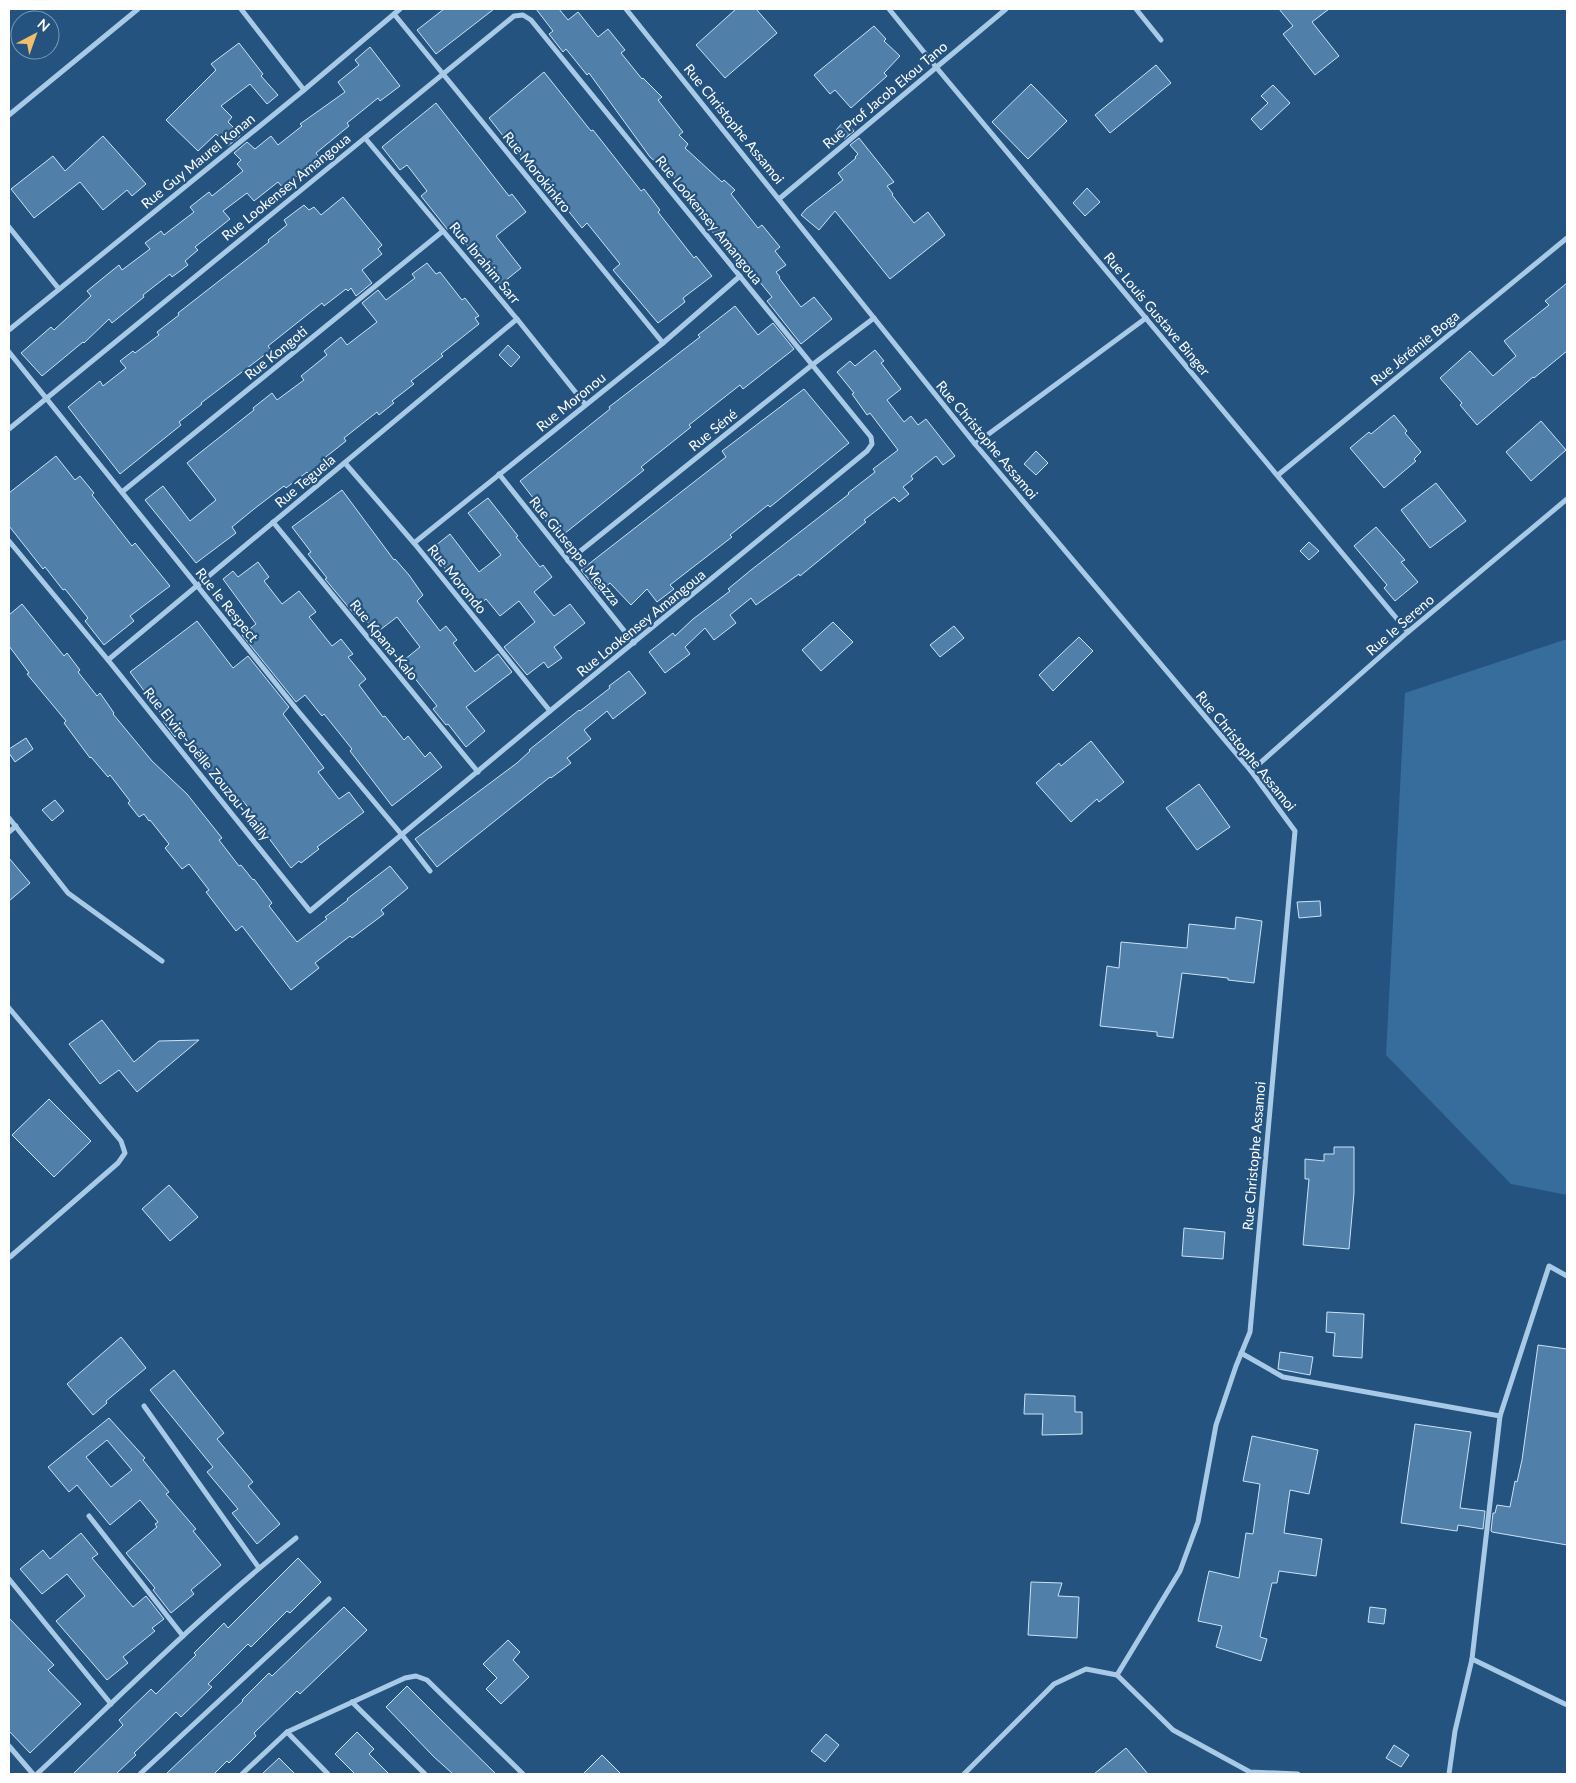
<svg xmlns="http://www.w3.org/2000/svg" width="1576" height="1783" font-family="Lato,sans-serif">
<rect width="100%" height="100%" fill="#24537f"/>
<path fill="#376d9c" d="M1567 639V1195L1511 1184 1386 1055 1405 693Z"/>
<g fill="#5080aa" stroke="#cce2f5" fill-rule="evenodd">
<path d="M444 9H494L436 54 417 30Z"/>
<path d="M536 9H559L568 20 578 12 598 37 608 29 625 50 621 53 642 79 643 78 662 97 658 100 683 132 679 135 688 144 685 148 722 182 724 180 735 190 731 194 758 228 762 225 780 247 775 251 786 265 776 272 780 277 779 278 801 307 814 297 832 319 801 344 767 301 772 297 750 270 746 273 711 230 714 228 693 210 698 203 676 184 678 181 650 157 589 73 587 75 566 49 563 52 549 34 553 31Z"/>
<path d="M736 9H756L777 33 725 78 696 45Z"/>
<path d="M1279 9H1329L1312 22 1339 56 1315 75 1283 34 1293 26Z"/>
<path d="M874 26 886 39 884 41 900 56 884 73 887 76 851 108 835 90 830 94 814 75Z"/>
<path d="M239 43 263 74 261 76 278 95 267 104 250 84 221 106 232 117 228 122 241 135 228 146 216 134 198 151 166 120 216 70 211 64Z"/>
<path d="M370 47 400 86 380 101 378 98 347 123 349 126 316 153 319 157 283 188 278 182 254 201 247 193 223 211 230 219 195 247 198 250 185 261 188 265 172 277 170 274 143 295 144 297 112 323 109 319 84 343 83 342 42 376 21 353 51 327 54 330 91 296 87 291 119 265 122 270 150 249 145 243 161 231 164 235 194 212 190 207 209 192 212 196 243 171 237 164 241 160 234 153 247 142 255 149 271 136 278 145 302 126 300 124 345 92 338 82 359 65 355 60Z"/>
<path d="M1156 65 1171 83 1110 133 1095 115Z"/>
<path d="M544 72 591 131 593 130 641 191 644 189 660 210 658 212 694 258 696 256 712 276 683 298 685 302 658 323 613 270 620 264 587 223 582 228 554 193 553 194 530 165 529 166 506 136 504 137 489 118Z"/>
<path d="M1031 84 1067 121 1028 159 992 122Z"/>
<path d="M1273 85 1290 103 1261 130 1251 119 1268 103 1261 96Z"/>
<path d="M436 103 509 196 512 194 526 212 496 236 521 268 500 285 452 227 448 230 421 196 427 191 407 165 400 170 382 147Z"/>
<path d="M845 120 854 131 844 139 836 130Z"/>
<path d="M103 136 146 184 132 196 127 190 103 210 80 182 34 218 11 189 53 156 65 171Z"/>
<path d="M859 138 894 182 887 186 893 194 892 195 914 223 928 212 945 235 890 279 835 211 819 230 801 215 806 209 843 180 838 173 856 158 855 157 858 154 850 145Z"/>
<path d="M1087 188 1100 202 1085 216 1073 203Z"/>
<path d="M343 197 382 245 378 249 382 254 362 270 372 283 356 296 351 288 348 291 346 289 324 306 322 303 268 346 271 350 201 403 202 404 179 422 181 425 120 474 68 407 100 381 103 386 126 368 120 361 133 351 135 353 159 335 157 332 179 315 178 313 269 242 268 240 287 225 284 220 304 205 309 210 314 207 321 215Z"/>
<path d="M427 263 436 274 440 272 462 300 465 298 479 316 475 318 479 324 441 354 443 356 411 381 414 384 392 401 394 403 379 415 377 412 344 438 346 441 322 460 324 462 309 474 307 472 286 488 284 486 254 509 232 527 236 533 196 563 145 500 163 486 190 521 216 500 187 463 254 410 253 408 272 393 277 400 304 380 301 376 327 355 324 351 341 337 347 345 377 322 362 303 378 290 386 300 415 278 412 274Z"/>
<path d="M1567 283V351L1534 378 1533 377 1477 425 1460 405 1462 403 1440 378 1470 351 1493 376 1516 356 1504 341 1549 305 1545 301Z"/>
<path d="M735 306 758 335 773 323 794 349 743 389 740 385 689 425 691 427 641 467 644 470 559 538 541 515 544 512 520 481 610 409 609 407 700 337 698 335Z"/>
<path d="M508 345 520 357 511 367 499 355Z"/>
<path d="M875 350 884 361 881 363 901 389 887 400 904 422 911 416 918 425 926 419 955 456 943 465 936 456 911 476 913 479 903 487 909 494 899 502 894 497 864 520 866 522 800 576 799 574 756 605 751 598 730 615 736 623 714 640 705 628 685 647 690 654 665 673 649 652 673 633 675 636 693 619 730 591 728 589 751 570 849 494 848 493 875 472 873 469 898 450 870 413 867 415 852 394 854 393 837 372 850 361 855 366Z"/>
<path d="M804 389 849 443 770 507 768 505 730 535 732 537 670 585 674 589 657 602 647 589 631 605 610 583 599 592 581 570 726 457 722 451Z"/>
<path d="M1394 415 1407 431 1405 433 1421 452 1414 459 1416 461 1384 488 1350 448 1369 432 1371 434Z"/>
<path d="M1541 421 1566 450 1531 481 1506 452Z"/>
<path d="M1036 451 1048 463 1036 475 1024 464Z"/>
<path d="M56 456 75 480 80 476 94 493 92 495 132 546 135 543 170 586 130 616 134 621 104 645 85 621 88 618 65 589 63 590 45 567 43 569 9 526V493Z"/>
<path d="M1436 483 1466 521 1430 548 1401 510Z"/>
<path d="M342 490 394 560 395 559 409 575 423 595 417 601 440 631 446 626 457 640 453 643 475 672 498 654 512 672 466 707 485 731 466 747 448 724 446 725 433 709 437 706 413 676 410 679 399 664 420 647 397 617 376 633 359 611 355 615 325 579 327 578 308 554 311 552 292 527Z"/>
<path d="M488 498 518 536 516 537 540 567 543 565 552 577 534 592 554 616 570 604 585 623 554 647 562 658 548 668 544 662 527 675 504 647 535 622 519 601 500 616 486 599 476 607 430 550 450 534 479 572 501 555 468 513Z"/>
<path d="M1376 527 1405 560 1401 562 1418 582 1395 601 1384 588 1387 585 1354 546Z"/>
<path d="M1309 542 1319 551 1309 560 1300 551Z"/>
<path d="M258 562 269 577 264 581 282 604 299 591 316 612 309 617 332 646 341 639 353 654 348 657 366 679 359 685 383 717 385 716 404 740 408 736 425 757 430 752 442 767 392 806 350 751 352 749 324 714 322 716 305 695 296 702 242 635 256 624 223 579 233 571 238 577Z"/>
<path d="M22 604 64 656 67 653 80 670 78 672 97 696 100 693 114 713 113 714 152 761 187 794 222 838 219 840 239 866 241 865 253 880 254 879 272 903 269 906 297 942 327 919 325 917 348 900 347 899 390 866 408 888 381 910 384 914 352 938 350 936 315 963 319 968 291 990 242 926 236 931 206 892 209 890 189 864 182 869 165 848 169 844 150 820 149 821 144 814 139 817 128 803 130 801 110 775 108 777 91 757 90 758 64 723 66 721 27 674 29 673 9 646V615Z"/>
<path d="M197 621 233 668 248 656 289 707 283 714 324 768 318 772 339 799 349 792 364 812 317 847 319 849 301 863 299 861 291 868 262 829 264 828 243 801 239 804 220 779 216 782 202 764 204 762 181 732 175 737 163 721 165 719 130 672Z"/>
<path d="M833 622 853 642 821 671 802 650Z"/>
<path d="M954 626 964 638 940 657 930 645Z"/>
<path d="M1079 637 1093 651 1053 691 1039 675Z"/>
<path d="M629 671 646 693 613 719 607 711 584 730 591 739 567 758 571 763 551 778 550 777 437 867 415 839 517 763 530 751 529 750 579 710 580 711 610 688 609 686Z"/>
<path d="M26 738 33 749 15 762 9 753V749Z"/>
<path d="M1091 741 1124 782 1099 802 1097 799 1071 822 1036 783 1059 763 1061 766Z"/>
<path d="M1199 784 1230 827 1197 850 1166 808Z"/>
<path d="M55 800 64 811 52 821 42 810Z"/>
<path d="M9 858 30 883 9 901Z"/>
<path d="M1320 901 1321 916 1299 918 1297 902Z"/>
<path d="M1236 917 1262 921 1254 983 1228 980V978L1182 973 1173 1038 1157 1036V1032L1100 1026 1107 966 1119 968 1121 942 1187 948 1189 924 1235 929Z"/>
<path d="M102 1020 134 1062 159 1041 199 1040 137 1092 119 1070 100 1084 69 1044Z"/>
<path d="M49 1099 91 1141 54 1177 12 1135Z"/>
<path d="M1334 1147H1354V1193L1349 1249 1303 1245 1309 1179H1305V1159L1324 1161V1154H1334Z"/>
<path d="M169 1185 198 1217 170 1241 142 1209Z"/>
<path d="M1184 1228 1225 1232 1223 1259 1182 1256Z"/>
<path d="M1327 1312 1364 1314 1362 1358 1333 1356 1335 1333 1326 1332Z"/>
<path d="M121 1337 146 1368 106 1401 107 1403 93 1415 67 1384Z"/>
<path d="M1538 1345 1567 1349V1545L1492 1532 1491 1531 1493 1513H1495L1497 1505 1510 1507 1515 1481 1517 1482 1522 1460Z"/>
<path d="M1280 1352 1313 1357 1310 1375 1278 1369Z"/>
<path d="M174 1370 224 1433 217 1439 253 1482 248 1486 280 1524 257 1544 232 1513 238 1509 207 1472 213 1467 150 1390Z"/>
<path d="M1025 1394 1075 1396V1412H1082V1434L1042 1435 1043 1414H1024Z"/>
<path d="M109 1418 145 1458 143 1460 169 1492 166 1494 196 1529 193 1531 221 1565 191 1590 194 1594 171 1613 153 1590 155 1588 126 1553 157 1527 155 1524 158 1522 140 1500 110 1525 77 1485 69 1492 48 1467ZM107 1440 132 1470 111 1487 86 1457Z"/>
<path d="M1415 1424 1471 1432 1460 1508 1485 1511 1483 1529 1458 1525 1457 1531 1401 1523Z"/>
<path d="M1252 1436 1318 1450 1309 1494 1290 1490 1284 1533 1322 1539 1316 1576 1279 1571 1277 1583H1272L1260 1637 1267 1639 1261 1661 1216 1647 1222 1626 1198 1621 1209 1571 1239 1578 1246 1533 1253 1534 1260 1484 1243 1481Z"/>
<path d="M81 1533 98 1554 92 1558 133 1607 146 1596 164 1619 152 1628 155 1631 123 1657 128 1663 107 1680 56 1621 85 1596 67 1574 42 1594 20 1569 43 1550 50 1559Z"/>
<path d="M298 1558 321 1582 290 1613 287 1611 251 1647 248 1644 208 1684 212 1687 181 1717 176 1712 134 1753 136 1755 116 1774H73L123 1725 119 1720 151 1689 156 1694 196 1655 194 1653 224 1623 228 1628Z"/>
<path d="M1031 1582 1062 1583 1058 1596 1079 1597 1077 1638 1028 1635Z"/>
<path d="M344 1607 367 1630 300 1694 297 1691 254 1733 256 1736 229 1763 227 1761 214 1774H166L243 1701 242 1700 269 1673 272 1676Z"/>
<path d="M1370 1607 1386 1609 1384 1624 1368 1622Z"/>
<path d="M9 1618 54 1665 48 1670 81 1704 30 1753 9 1731Z"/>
<path d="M508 1640 520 1652 513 1660 529 1677 501 1704 486 1689 497 1678 483 1664Z"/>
<path d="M407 1686 437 1716 496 1774H453L434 1757 386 1707Z"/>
<path d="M357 1732 374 1749 369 1754 389 1774H355L335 1754Z"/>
<path d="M826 1734 839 1745 825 1762 811 1751Z"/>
<path d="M1394 1745 1409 1755 1401 1767 1386 1758Z"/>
<path d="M1126 1748 1148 1774H1094Z"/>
<path d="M602 1755 621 1774H583Z"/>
<path d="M279 1758 295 1774H262Z"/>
</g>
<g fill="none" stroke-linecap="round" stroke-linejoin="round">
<g stroke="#a9cae6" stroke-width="5">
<path d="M241 9 304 90"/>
<path d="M626 9 975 444 1251 771 1295 831 1250 1332 1236 1366 1216 1425 1198 1522 1180 1571 1117 1675"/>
<path d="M889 9 936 67 1408 632"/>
<path d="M1136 9 1161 40"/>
<path d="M394 14 663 343"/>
<path d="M9 115 138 9"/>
<path d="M365 138 517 319 585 404"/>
<path d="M779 199 1006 9"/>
<path d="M9 227 59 289"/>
<path d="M9 330 304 90 400 9"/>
<path d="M9 352 298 711 402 835 430 871"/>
<path d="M9 429 514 16 523 15 531 20 871 437 872 444 867 451 550 711 310 911 108 660 9 541"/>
<path d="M975 444 1146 318"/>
<path d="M345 463 414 543 550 711"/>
<path d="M499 474 634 643"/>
<path d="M1278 475 1567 238"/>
<path d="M122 492 443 231"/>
<path d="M273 522 478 772"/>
<path d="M414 543 663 343 740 276"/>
<path d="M568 561 812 365 874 318"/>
<path d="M108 660 517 319"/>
<path d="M1251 771 1408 632 1567 499"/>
<path d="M9 818 68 893 162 961"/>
<path d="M9 832 16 826"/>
<path d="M9 1008 121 1141 125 1153 118 1163 10 1257"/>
<path d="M1241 1353 1283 1377 1500 1416"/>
<path d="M144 1406 259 1568"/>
<path d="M89 1516 183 1636"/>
<path d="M9 1579 111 1704"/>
<path d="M1472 1659 1567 1705"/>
<path d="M352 1702 425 1774"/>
<path d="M287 1732 328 1774"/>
<path d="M9 1746 33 1774"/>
<path d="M37 1774C122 1694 205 1611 296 1538"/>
<path d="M140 1774 329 1599"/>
<path d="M242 1774 287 1732 405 1678 416 1676 427 1680 523 1774"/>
<path d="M964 1774 1054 1684 1086 1669 1117 1675 1173 1730 1250 1772 1298 1774"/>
<path d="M1449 1774 1455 1731 1472 1659 1500 1416 1549 1266 1567 1276"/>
</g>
</g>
<g text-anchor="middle" stroke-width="4.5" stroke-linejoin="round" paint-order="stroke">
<g font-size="14" fill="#fff" stroke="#24537f">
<text transform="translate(885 95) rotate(-40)" y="5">Rue Prof Jacob Ekou Tano</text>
<text transform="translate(734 124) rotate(51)" y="5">Rue Christophe Assamoi</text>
<text transform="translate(198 161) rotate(-39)" y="5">Rue Guy Maurel Konan</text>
<text transform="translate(537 172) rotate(51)" y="5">Rue Morokinkro</text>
<text transform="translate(286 187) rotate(-39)" y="5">Rue Lookensey Amangoua</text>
<text transform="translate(709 220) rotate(51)" y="5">Rue Lookensey Amangoua</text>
<text transform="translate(485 263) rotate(50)" y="5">Rue Ibrahim Sarr</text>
<text transform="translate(1157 314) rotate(50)" y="5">Rue Louis Gustave Binger</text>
<text transform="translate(1415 348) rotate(-39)" y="5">Rue Jérémie Boga</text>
<text transform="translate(276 353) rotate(-39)" y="5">Rue Kongoti</text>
<text transform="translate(571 402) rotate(-39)" y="5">Rue Moronou</text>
<text transform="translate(713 430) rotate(-39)" y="5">Rue Séné</text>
<text transform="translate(987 440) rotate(50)" y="5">Rue Christophe Assamoi</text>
<text transform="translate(305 481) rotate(-40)" y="5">Rue Teguela</text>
<text transform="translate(575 551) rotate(51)" y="5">Rue Giuseppe Meazza</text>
<text transform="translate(457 579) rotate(51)" y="5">Rue Morondo</text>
<text transform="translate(227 605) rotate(51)" y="5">Rue le Respect</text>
<text transform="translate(641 623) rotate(-39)" y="5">Rue Lookensey Amangoua</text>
<text transform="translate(1400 625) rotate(-41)" y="5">Rue le Sereno</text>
<text transform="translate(384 640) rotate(51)" y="5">Rue Kpana-Kalo</text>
<text transform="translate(1246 751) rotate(51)" y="5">Rue Christophe Assamoi</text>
<text transform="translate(207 764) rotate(51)" y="5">Rue Elvire-Joëlle Zouzou-Mailly</text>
<text transform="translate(1254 1156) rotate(-85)" y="5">Rue Christophe Assamoi</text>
</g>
</g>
<rect width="1576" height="1783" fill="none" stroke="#ffffff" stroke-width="20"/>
<g transform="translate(35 35) rotate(41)"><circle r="24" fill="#24537f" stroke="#7c98b2"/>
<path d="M0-4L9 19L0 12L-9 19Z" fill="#f1bf6c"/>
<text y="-8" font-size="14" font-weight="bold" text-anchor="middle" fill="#ffffff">N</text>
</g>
</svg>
